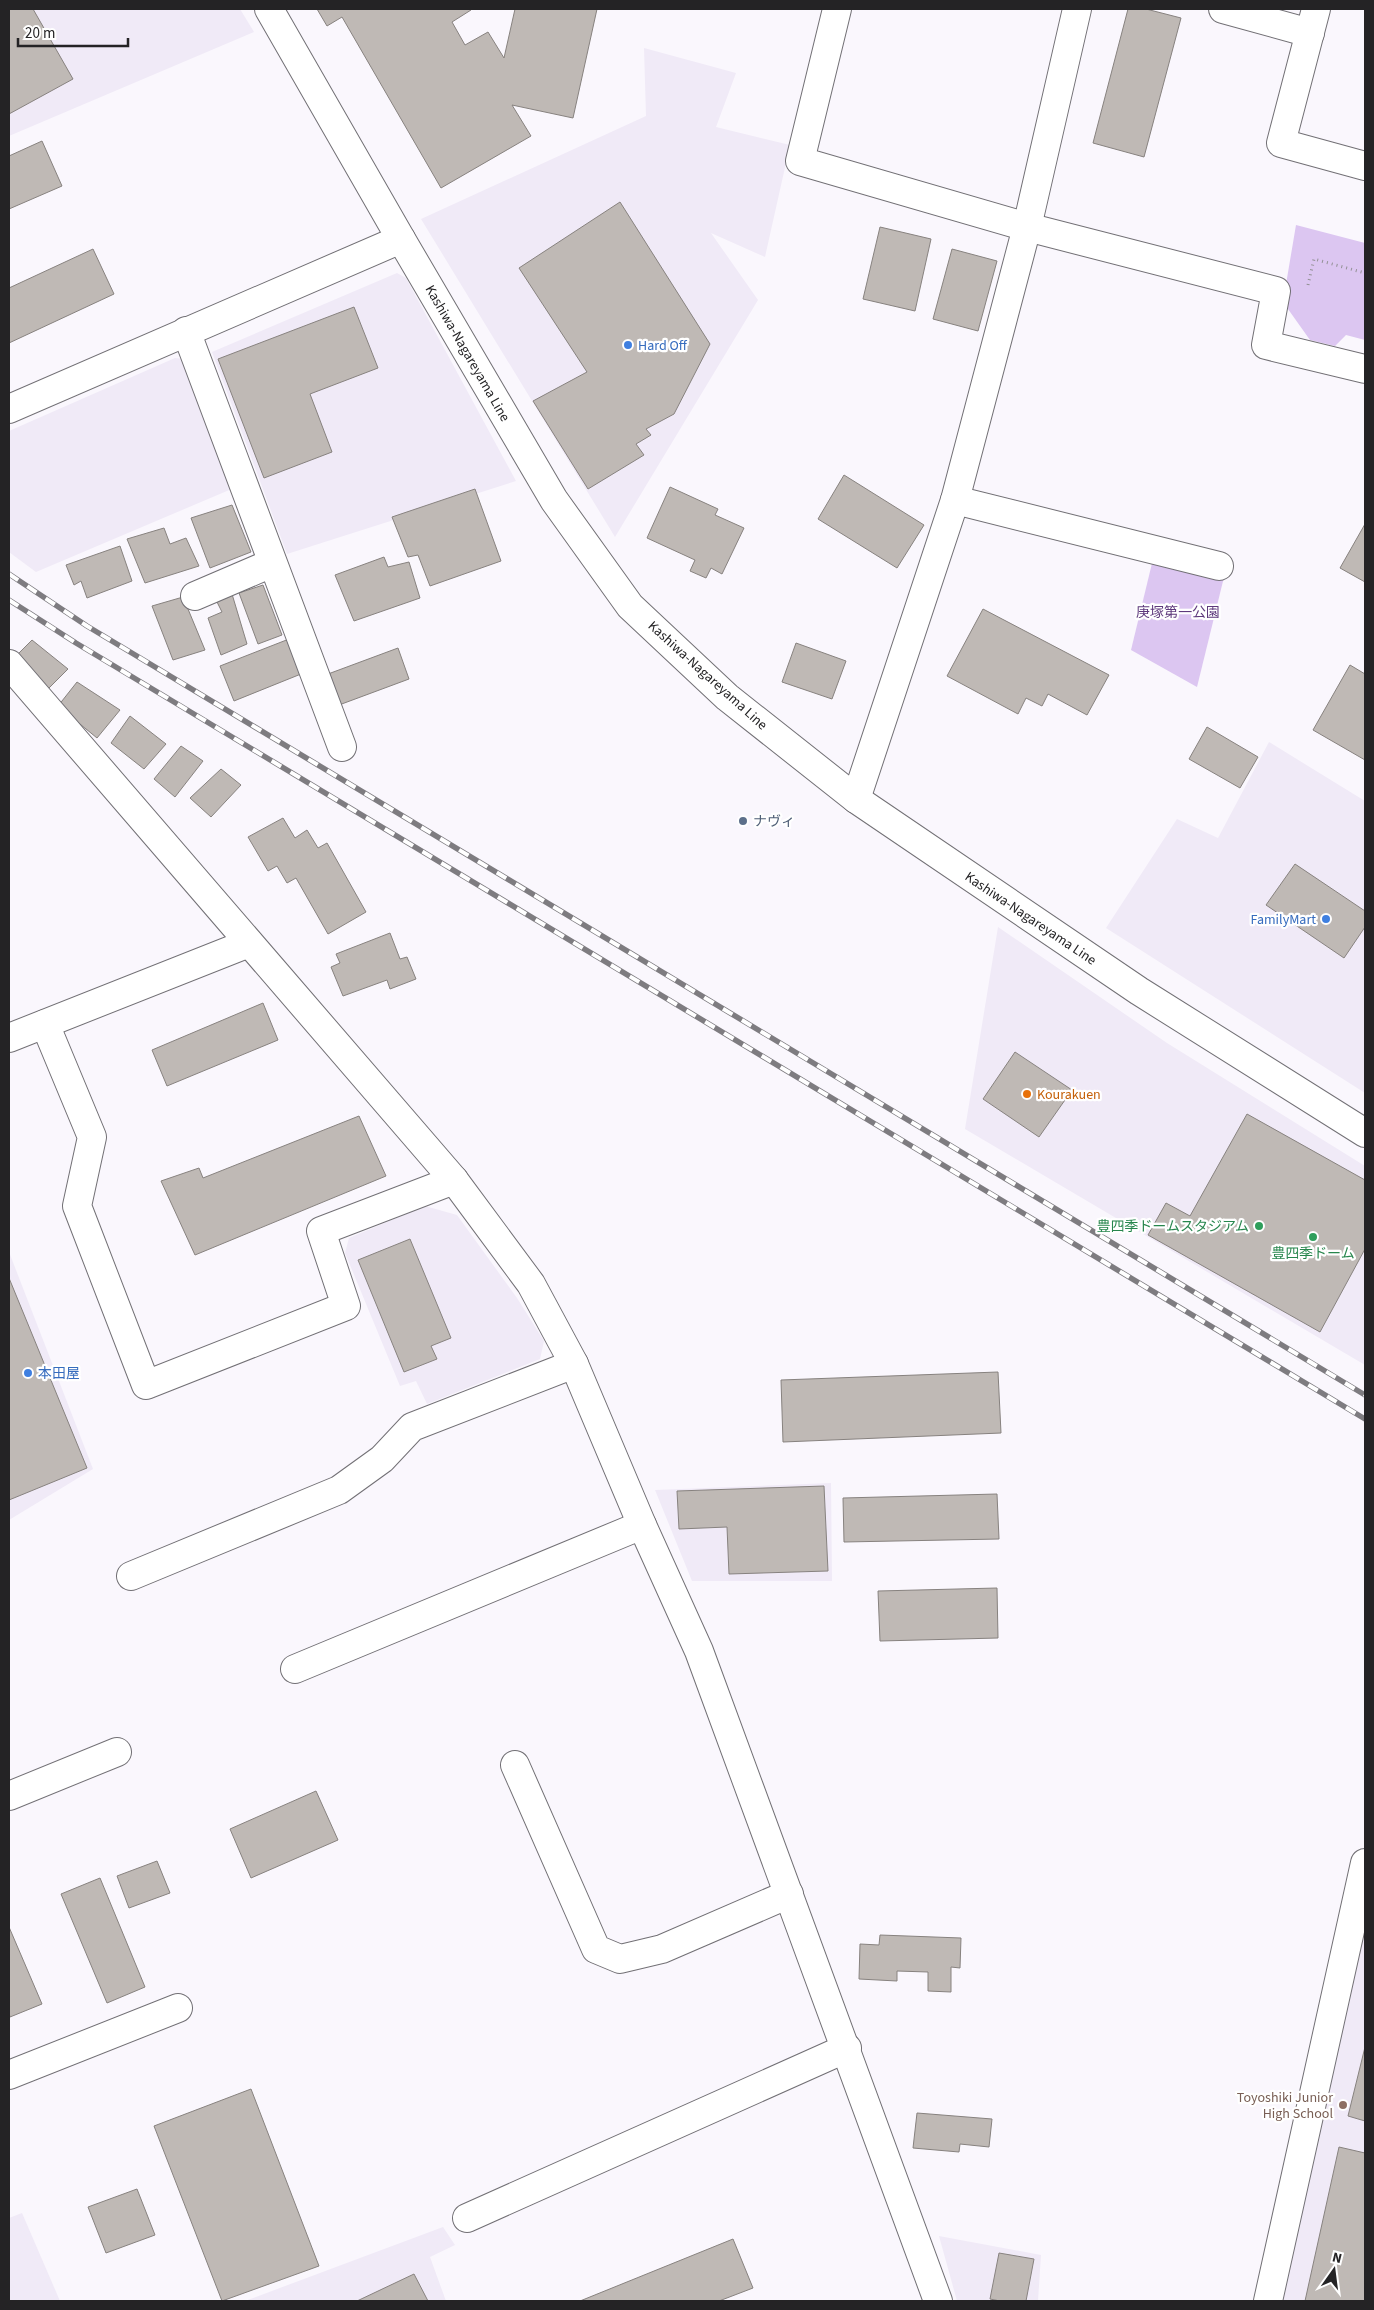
<svg xmlns="http://www.w3.org/2000/svg" width="1374" height="2310" font-family="'Source Sans 3','Noto Sans JP',sans-serif">
<rect width="100%" height="100%" fill="#faf7fd"/>
<g fill="#f0eaf7">
<path d="M9 9H240L254 32 9 136Z"/>
<path d="M644 48 736 73 716 127 790 145 765 257 711 233 758 300 615 537 421 219 646 116Z"/>
<path d="M397 273 406 278 516 481 287 554 212 352Z"/>
<path d="M175 358 185 359 234 488 36 572 9 552V431Z"/>
<path d="M1269 742 1365 801V1093L1106 928 1177 819 1218 838Z"/>
<path d="M998 927 1167 1043 1365 1166V1365L965 1129Z"/>
<path d="M425 1206 457 1215 517 1298 544 1341 540 1359 427 1404 416 1381 400 1386 345 1253 349 1238Z"/>
<path d="M9 1252 93 1469 9 1520Z"/>
<path d="M831 1483 832 1581H692L655 1490Z"/>
<path d="M1365 1908V2301H1278Z"/>
<path d="M22 2213 60 2301H9V2218Z"/>
<path d="M443 2227 455 2245 430 2257 446 2301H245Z"/>
<path d="M939 2236 1041 2255 1038 2301H957Z"/>
</g>
<g fill="#dcc6f1">
<path d="M1296 225 1365 243V340L1346 335 1335 346 1310 340 1283 302Z"/>
<path d="M1154 555 1225 573 1197 687 1131 650Z"/>
</g>
<g fill="#bfb9b5" stroke="#87827f">
<path d="M9 9H33L73 79 9 114Z"/>
<path d="M317 9H470L471 10 452 22 465 45 488 32 504 58 515 9H597L573 118 512 105 531 136 441 188 342 17 327 26Z"/>
<path d="M1128 9H1146L1181 18 1144 157 1093 143Z"/>
<path d="M42 141 62 186 9 209V156Z"/>
<path d="M620 202 710 344 674 414 646 429 651 435 636 444 644 455 588 489 533 401 587 372 519 268Z"/>
<path d="M880 227 931 239 915 311 863 299Z"/>
<path d="M93 249 114 294 9 343V288Z"/>
<path d="M952 249 997 261 978 331 933 319Z"/>
<path d="M354 307 378 368 310 394 332 452 264 478 218 359Z"/>
<path d="M844 475 924 525 897 568 818 519Z"/>
<path d="M670 487 718 509 715 515 744 528 722 574 711 568 706 578 690 571 695 560 647 538Z"/>
<path d="M475 489 501 561 430 586 418 555 408 557 392 517Z"/>
<path d="M232 505 251 552 210 568 191 518Z"/>
<path d="M1365 524V582L1340 568Z"/>
<path d="M164 528 170 544 186 538 199 566 145 583 127 539Z"/>
<path d="M120 546 132 581 87 598 81 581 74 585 66 565Z"/>
<path d="M384 557 388 567 409 562 420 598 354 621 335 575Z"/>
<path d="M263 585 282 635 258 644 239 593Z"/>
<path d="M232 594 247 644 221 655 208 618 222 612 216 600Z"/>
<path d="M183 597 205 650 173 660 152 606Z"/>
<path d="M983 609 1109 675 1087 715 1048 694 1042 706 1026 698 1018 714 947 676Z"/>
<path d="M289 639 301 674 234 701 220 666Z"/>
<path d="M32 640 68 669 48 689 16 656Z"/>
<path d="M796 643 846 661 832 699 782 682Z"/>
<path d="M398 648 409 679 339 705 328 674Z"/>
<path d="M1350 665 1365 674V760L1313 730Z"/>
<path d="M77 682 120 710 97 738 58 706Z"/>
<path d="M130 716 166 744 144 769 111 743Z"/>
<path d="M1207 727 1258 757 1240 788 1189 759Z"/>
<path d="M181 746 203 761 175 797 154 779Z"/>
<path d="M221 769 241 785 211 817 190 798Z"/>
<path d="M283 818 295 838 307 830 318 848 327 843 366 912 328 934 296 878 287 883 277 866 268 871 248 837Z"/>
<path d="M1295 864 1365 911V927L1344 958 1266 905Z"/>
<path d="M390 933 400 959 407 957 416 979 390 989 387 980 343 996 331 967 340 963 336 954Z"/>
<path d="M263 1003 278 1040 167 1086 152 1050Z"/>
<path d="M1015 1052 1072 1090 1039 1137 983 1099Z"/>
<path d="M1247 1114 1365 1180V1249L1320 1332 1148 1235 1166 1203 1190 1216Z"/>
<path d="M359 1116 386 1176 195 1255 161 1181 199 1168 203 1178Z"/>
<path d="M410 1239 451 1338 431 1346 437 1359 404 1372 358 1260Z"/>
<path d="M9 1278 87 1468 9 1500Z"/>
<path d="M998 1372 1001 1433 783 1442 781 1380Z"/>
<path d="M824 1486 828 1571 729 1574 727 1527 679 1529 677 1491Z"/>
<path d="M997 1494 999 1539 844 1542 843 1498Z"/>
<path d="M997 1588 998 1638 880 1641 878 1591Z"/>
<path d="M316 1791 338 1840 251 1878 230 1829Z"/>
<path d="M157 1861 170 1893 129 1908 117 1876Z"/>
<path d="M100 1878 145 1987 107 2003 61 1894Z"/>
<path d="M9 1927 42 2004 10 2017 9 2013Z"/>
<path d="M880 1935 961 1938 960 1968 951 1967V1992L928 1991V1972L897 1971V1981L859 1979 860 1944 879 1945Z"/>
<path d="M1365 2047V2121L1348 2116Z"/>
<path d="M251 2089 319 2266 222 2301 154 2126Z"/>
<path d="M917 2113 992 2119 989 2147 960 2144 959 2152 913 2148Z"/>
<path d="M1339 2147 1365 2153V2301H1305Z"/>
<path d="M137 2189 155 2235 106 2253 88 2207Z"/>
<path d="M733 2239 753 2288 719 2301H580Z"/>
<path d="M999 2253 1034 2259 1026 2301H1000L990 2299Z"/>
<path d="M414 2274 428 2301H357Z"/>
</g>
<g fill="none" stroke-linecap="round" stroke-linejoin="round">
<g stroke="#727075" stroke-width="30">
<g id="minor">
<path d="M837 9 800 161 1027 227 1276 291 1266 345 1365 369"/>
<path d="M1223 9 1310 33"/>
<path d="M1316 9 1281 143 1365 166"/>
<path d="M186 331 342 747"/>
<path d="M9 409 401 239"/>
<path d="M955 500 1219 566"/>
<path d="M195 596 272 563"/>
<path d="M9 664 454 1180 531 1284 574 1364 642 1525 699 1651 938 2301"/>
<path d="M856 799 955 500 1027 227 1077 9"/>
<path d="M45 1024 92 1137 77 1206 146 1385 346 1306 321 1231 454 1180"/>
<path d="M9 1038 249 943"/>
<path d="M131 1576 339 1490 382 1459 412 1427 574 1364"/>
<path d="M295 1669 642 1525"/>
<path d="M515 1765 596 1949 620 1959 662 1949 789 1894"/>
<path d="M9 1796 117 1752"/>
<path d="M9 2075 178 2008"/>
<path d="M467 2218 847 2048"/>
<path d="M1268 2301 1365 1863"/>
</g>
</g>
<g stroke="#727075" stroke-width="30">
<path id="major" d="M269 9 401 239 554 500 630 606 727 697 856 799 1139 991 1365 1133"/>
</g>
<path stroke="#939195" stroke-width="3" stroke-dasharray="1 4" stroke-linecap="butt" d="M1308 285 1314 259 1365 273"/>
<use href="#minor" stroke="#fff" stroke-width="28"/>
<use href="#major" stroke="#fff" stroke-width="28"/>
<g stroke="#7e7c80" stroke-width="5.5">
<g id="rail">
<path d="M9 574 87 626 1365 1395"/>
<path d="M9 600 76 643 1365 1419"/>
</g>
</g>
<use href="#rail" stroke="#fff" stroke-width="4" stroke-dasharray="11" stroke-linecap="butt"/>
</g>
<g fill="#3f7fe0" stroke="#fff" stroke-width="2">
<circle cx="628" cy="345" r="5"/>
<circle cx="1326" cy="919" r="5"/>
<circle cx="28" cy="1373" r="5"/>
</g>
<circle fill="#5c6f8a" stroke="#fff" stroke-width="2" cx="743" cy="821" r="5"/>
<circle fill="#e8710a" stroke="#fff" stroke-width="2" cx="1027" cy="1094" r="5"/>
<g fill="#2e9e5b" stroke="#fff" stroke-width="2">
<circle cx="1259" cy="1226" r="5"/>
<circle cx="1313" cy="1237" r="5"/>
</g>
<circle fill="#8d6e63" stroke="#fff" stroke-width="2" cx="1343" cy="2105" r="5"/>
<g text-anchor="middle" stroke-width="4.5" stroke-linejoin="round" paint-order="stroke">
<g font-size="14" fill="#366cbe" stroke="#fff" text-anchor="start">
<text x="638" y="350">Hard Off</text>
<text x="1316" y="924" text-anchor="end">FamilyMart</text>
<text x="38" y="1378">本田屋</text>
</g>
<g font-size="14" fill="#242325" stroke="#fff">
<text transform="translate(468 353) rotate(60)" y="5">Kashiwa-Nagareyama Line</text>
<text transform="translate(708 675) rotate(42)" y="5">Kashiwa-Nagareyama Line</text>
<text transform="translate(1031 918) rotate(34)" y="5">Kashiwa-Nagareyama Line</text>
</g>
<g font-size="14" fill="#5e397c" stroke="#fff">
<text x="1178" y="617">庚塚第一公園</text>
</g>
<g font-size="14" fill="#4e5e75" stroke="#fff" text-anchor="start">
<text x="753" y="826">ナヴィ</text>
</g>
<g font-size="14" fill="#c56008" stroke="#fff" text-anchor="start">
<text x="1037" y="1099">Kourakuen</text>
</g>
<g font-size="14" fill="#27864d" stroke="#fff" text-anchor="end">
<text x="1249" y="1231">豊四季ドームスタジアム</text>
<text x="1313" y="1258" text-anchor="middle">豊四季ドーム</text>
</g>
<g font-size="14" fill="#785e54" stroke="#fff" text-anchor="end">
<text x="1333" y="2102">Toyoshiki Junior<tspan x="1333" dy="16">High School</tspan></text>
</g>
</g>
<rect width="1374" height="2310" fill="none" stroke="#242325" stroke-width="20"/>
<g transform="translate(1334 2270) rotate(14)" stroke="#ffffff" stroke-width="4" paint-order="stroke">
<path d="M0-4L9 19L0 12L-9 19Z" fill="#242325"/>
<text y="-8" font-size="14" font-weight="bold" text-anchor="middle" fill="#242325">N</text>
</g>
<path d="M18 38v8h110v-8" fill="none" stroke="#242325" stroke-width="2.5"/>
<text x="25" y="38" font-size="15" fill="#242325" stroke="#ffffff" stroke-width="4" paint-order="stroke">20 m</text>
</svg>
